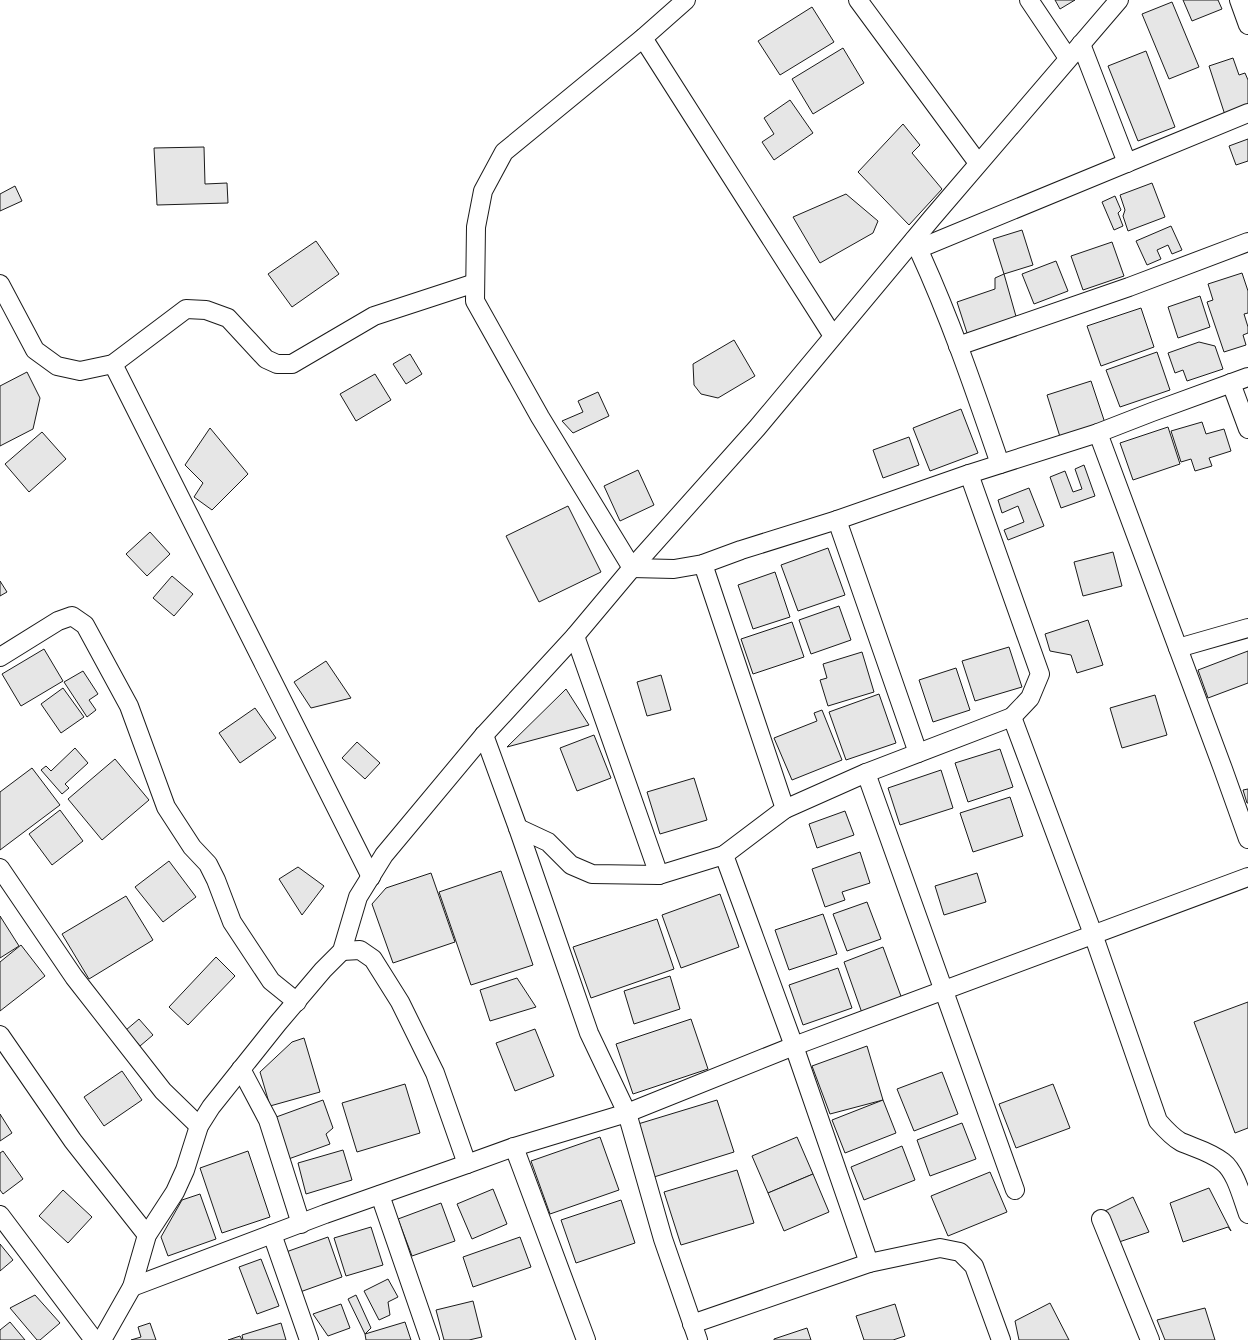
<svg xmlns="http://www.w3.org/2000/svg" width="1248" height="1340" font-family="Jost,sans-serif">
<rect width="100%" height="100%" fill="#fff"/>
<g fill="#e6e6e6" stroke="#1a1a1a">
<path d="M1055 0H1075L1060 9Z"/>
<path d="M1183 0H1218L1222 9 1192 21Z"/>
<path d="M1172 2 1199 67 1169 79 1142 14Z"/>
<path d="M812 7 834 42 780 75 758 41Z"/>
<path d="M843 48 864 83 813 114 792 79Z"/>
<path d="M1146 51 1175 127 1138 141 1108 66Z"/>
<path d="M1233 58 1239 75 1245 73 1248 80V107L1225 115 1209 66Z"/>
<path d="M790 100 813 133 774 160 762 142 774 134 764 118Z"/>
<path d="M903 124 920 145 912 153 942 189 909 225 858 172Z"/>
<path d="M1248 139V161L1236 165 1229 146Z"/>
<path d="M204 147 205 184 227 183 228 203 157 205 154 148Z"/>
<path d="M1152 183 1165 217 1128 231 1123 216 1125 210 1120 195Z"/>
<path d="M15 186 22 201 0 211V194Z"/>
<path d="M846 194 878 221 873 233 820 263 793 217Z"/>
<path d="M1115 196 1121 210 1118 213 1123 226 1114 230 1102 202Z"/>
<path d="M1171 226 1182 250 1172 254 1168 245 1157 250 1161 259 1147 265 1136 241Z"/>
<path d="M1022 230 1033 265 1004 274 993 239Z"/>
<path d="M316 241 339 274 292 307 268 274Z"/>
<path d="M1112 242 1124 276 1083 290 1071 256Z"/>
<path d="M1056 261 1068 291 1034 304 1022 274Z"/>
<path d="M1242 273 1248 291V313L1244 314 1248 327V333L1243 335 1246 345 1224 352 1207 302 1213 300 1208 284Z"/>
<path d="M1004 274 1017 320 968 336 957 302 995 289V278Z"/>
<path d="M1200 296 1210 327 1178 338 1168 307Z"/>
<path d="M1141 308 1154 347 1101 366 1087 326Z"/>
<path d="M734 340 755 376 718 398 701 394 694 385 693 364Z"/>
<path d="M1199 342 1215 346 1223 369 1187 381 1183 370 1175 373 1168 353Z"/>
<path d="M1157 352 1170 390 1120 407 1106 370Z"/>
<path d="M410 354 422 374 406 384 393 364Z"/>
<path d="M27 372 40 398 33 429 0 446V386Z"/>
<path d="M375 374 391 400 356 421 340 394Z"/>
<path d="M1091 381 1106 426 1061 440 1047 395Z"/>
<path d="M598 392 609 416 573 433 562 421 583 412 578 401Z"/>
<path d="M961 409 978 453 930 471 913 428Z"/>
<path d="M1202 422 1206 434 1224 429 1231 451 1209 458 1212 466 1195 471 1191 459 1181 462 1171 431Z"/>
<path d="M1168 427 1180 464 1133 480 1120 443Z"/>
<path d="M210 428 248 474 212 510 194 497 203 483 185 465Z"/>
<path d="M42 432 66 459 29 492 5 464Z"/>
<path d="M909 437 919 465 883 478 873 450Z"/>
<path d="M1084 465 1095 496 1061 508 1050 477 1065 471 1073 492 1082 489 1075 469Z"/>
<path d="M638 470 654 505 620 521 604 486Z"/>
<path d="M1029 488 1044 526 1008 540 1004 530 1024 522 1018 506 1002 513 998 500Z"/>
<path d="M568 506 601 572 539 602 506 536Z"/>
<path d="M150 532 170 554 147 576 126 554Z"/>
<path d="M828 548 845 595 798 611 781 565Z"/>
<path d="M1113 552 1122 586 1083 596 1074 562Z"/>
<path d="M775 572 790 617 753 629 738 585Z"/>
<path d="M172 576 193 594 174 616 153 598Z"/>
<path d="M0 581 7 592 0 596Z"/>
<path d="M839 606 851 640 811 654 799 620Z"/>
<path d="M1088 620 1103 665 1077 673 1071 655 1050 651 1045 634Z"/>
<path d="M792 622 804 657 753 674 741 639Z"/>
<path d="M1009 647 1022 687 975 701 962 661Z"/>
<path d="M44 649 63 681 21 706 2 674Z"/>
<path d="M1248 651V683L1208 698 1198 670Z"/>
<path d="M862 652 874 692 828 706 820 680 827 678 823 664Z"/>
<path d="M326 661 351 698 311 708 294 682Z"/>
<path d="M956 668 970 710 933 722 919 680Z"/>
<path d="M83 671 98 694 89 700 96 710 87 717 64 682Z"/>
<path d="M661 675 671 710 647 716 637 682Z"/>
<path d="M63 688 84 717 61 733 41 704Z"/>
<path d="M566 689 589 725 507 747Z"/>
<path d="M879 694 896 743 846 760 829 712Z"/>
<path d="M1155 695 1167 735 1122 748 1110 708Z"/>
<path d="M255 708 276 738 240 763 219 733Z"/>
<path d="M822 710 842 760 792 780 774 738 817 721 814 713Z"/>
<path d="M594 735 611 778 577 791 560 748Z"/>
<path d="M357 742 380 763 365 779 342 758Z"/>
<path d="M75 748 88 763 65 784 69 788 62 794 41 770 46 766 51 771Z"/>
<path d="M1000 749 1013 787 968 802 955 763Z"/>
<path d="M115 759 149 800 102 840 68 799Z"/>
<path d="M32 768 60 805 0 850V792Z"/>
<path d="M941 770 953 808 900 825 888 788Z"/>
<path d="M694 778 707 820 660 834 647 792Z"/>
<path d="M1248 789V803H1247L1243 790Z"/>
<path d="M1010 797 1023 836 973 852 960 813Z"/>
<path d="M60 810 83 841 52 865 29 834Z"/>
<path d="M845 811 854 835 817 848 809 824Z"/>
<path d="M860 852 870 883 842 892 845 900 825 907 812 869Z"/>
<path d="M169 861 196 897 163 922 135 887Z"/>
<path d="M298 867 324 886 302 915 279 879Z"/>
<path d="M501 871 533 965 471 985 439 892Z"/>
<path d="M431 873 455 942 393 963 372 904 386 888Z"/>
<path d="M977 873 986 902 944 915 935 886Z"/>
<path d="M720 894 739 947 681 968 662 915Z"/>
<path d="M126 896 153 940 89 979 62 934Z"/>
<path d="M867 902 881 939 847 951 833 914Z"/>
<path d="M823 914 837 954 789 970 775 930Z"/>
<path d="M0 916 19 946 0 958Z"/>
<path d="M657 919 674 969 591 998 573 947Z"/>
<path d="M21 945 45 976 0 1011V962Z"/>
<path d="M883 947 902 999 862 1013 844 962Z"/>
<path d="M216 957 235 976 188 1025 169 1007Z"/>
<path d="M838 968 852 1008 803 1025 789 985Z"/>
<path d="M670 976 680 1009 634 1024 624 991Z"/>
<path d="M517 978 536 1007 490 1021 480 990Z"/>
<path d="M1248 1002V1128L1235 1133 1194 1022Z"/>
<path d="M139 1019 153 1035 140 1046 126 1030Z"/>
<path d="M691 1019 708 1069 633 1094 616 1044Z"/>
<path d="M535 1029 554 1076 515 1091 496 1043Z"/>
<path d="M304 1038 320 1092 270 1106 260 1072 292 1042Z"/>
<path d="M867 1046 883 1100 830 1114 812 1066Z"/>
<path d="M122 1071 142 1100 104 1126 84 1097Z"/>
<path d="M942 1072 958 1114 914 1131 897 1089Z"/>
<path d="M405 1084 420 1133 357 1152 342 1103Z"/>
<path d="M1053 1084 1070 1128 1016 1148 999 1104Z"/>
<path d="M323 1100 333 1128 326 1134 330 1144 283 1161 268 1120Z"/>
<path d="M717 1100 734 1152 654 1177 638 1124Z"/>
<path d="M883 1100 896 1133 845 1153 832 1120Z"/>
<path d="M0 1114 12 1133 0 1141Z"/>
<path d="M962 1123 976 1159 930 1176 917 1140Z"/>
<path d="M600 1137 619 1190 550 1214 531 1161Z"/>
<path d="M797 1137 813 1174 768 1193 752 1156Z"/>
<path d="M902 1146 915 1180 864 1200 851 1167Z"/>
<path d="M343 1150 352 1180 306 1194 298 1163Z"/>
<path d="M3 1151 23 1179 3 1194 0 1190V1153Z"/>
<path d="M248 1151 270 1217 222 1233 200 1168Z"/>
<path d="M737 1170 754 1223 681 1245 664 1192Z"/>
<path d="M990 1172 1007 1212 948 1236 931 1196Z"/>
<path d="M813 1174 829 1212 784 1231 768 1193Z"/>
<path d="M1209 1188 1231 1231 1228 1227 1183 1242 1170 1203Z"/>
<path d="M493 1189 507 1224 472 1239 457 1204Z"/>
<path d="M63 1190 92 1217 68 1243 39 1216Z"/>
<path d="M200 1194 216 1239 168 1256 161 1237 182 1200Z"/>
<path d="M1133 1197 1149 1232 1119 1242 1105 1211Z"/>
<path d="M621 1200 635 1243 576 1263 561 1220Z"/>
<path d="M441 1203 455 1241 412 1256 398 1219Z"/>
<path d="M371 1227 383 1265 346 1276 334 1238Z"/>
<path d="M328 1237 342 1277 300 1292 286 1252Z"/>
<path d="M520 1237 531 1267 473 1287 463 1257Z"/>
<path d="M0 1244 13 1260 0 1271Z"/>
<path d="M261 1259 279 1306 257 1314 239 1267Z"/>
<path d="M388 1279 398 1297 388 1302 390 1315 379 1320 364 1291Z"/>
<path d="M35 1295 60 1323 40 1340H37L10 1308Z"/>
<path d="M356 1295 371 1328 365 1334 348 1299Z"/>
<path d="M473 1301 482 1337 469 1340H444L436 1310Z"/>
<path d="M1050 1303 1069 1340H1019L1015 1321Z"/>
<path d="M341 1304 350 1328 328 1336 313 1314Z"/>
<path d="M895 1304 905 1336 893 1340H864L856 1316Z"/>
<path d="M1205 1308 1215 1340H1165L1157 1320Z"/>
<path d="M10 1322 25 1340H0V1330Z"/>
<path d="M405 1322 411 1340H366L365 1334Z"/>
<path d="M150 1323 156 1340H131L141 1337 138 1327Z"/>
<path d="M281 1323 286 1340H243L242 1335Z"/>
<path d="M807 1328 811 1340H774V1339Z"/>
<path d="M240 1336 242 1340H228Z"/>
</g>
<g fill="none" stroke-linecap="round" stroke-linejoin="round">
<g stroke="#1a1a1a" stroke-width="20">
<g id="street">
<path d="M686 0 643 38 504 152 483 191 476 227 475 301 540 417 632 568 674 569 703 564 741 550 837 520 969 474 1098 433 1152 412 1248 377"/>
<path d="M858 0 978 163"/>
<path d="M1029 0 1068 58"/>
<path d="M1239 0 1248 25"/>
<path d="M643 38 833 336"/>
<path d="M1081 44 1127 163"/>
<path d="M914 240C948 312 974 388 1000 464"/>
<path d="M918 249 1248 113"/>
<path d="M0 284 35 350 57 366 80 371 113 364 186 309 206 310 228 318 266 359 277 364H292L374 316 475 283"/>
<path d="M958 346 1129 287 1248 242"/>
<path d="M113 364 371 877"/>
<path d="M1231 383 1248 429"/>
<path d="M1098 433 1223 769 1248 839"/>
<path d="M969 474 1040 674 1030 698 1012 717"/>
<path d="M837 520 918 753"/>
<path d="M703 564 785 809"/>
<path d="M575 636 659 875"/>
<path d="M1178 648 1248 628"/>
<path d="M0 657 58 621 72 616 85 625 129 706 166 807 192 847 208 864 216 880 232 922 271 981 297 1002"/>
<path d="M484 735 518 828 589 1033 627 1113 663 1239 698 1340"/>
<path d="M866 773 1015 1190"/>
<path d="M518 828 548 842 571 865 592 874 659 875 724 855 785 809 866 773 1012 717 1093 934 1158 1121C1165 1129 1172 1137 1181 1142 1195 1148 1211 1152 1223 1162 1236 1172 1242 1198 1248 1214"/>
<path d="M724 855 794 1046 869 1263"/>
<path d="M0 868 74 977 163 1091 199 1126"/>
<path d="M342 951 360 950 373 959 400 1002 435 1073 467 1164"/>
<path d="M0 1035 73 1141 147 1235"/>
<path d="M241 1069 268 1120 301 1224"/>
<path d="M514 1147 586 1340"/>
<path d="M380 1195 430 1340"/>
<path d="M0 1215 94 1340"/>
<path d="M1101 1219 1150 1340"/>
<path d="M272 1234 309 1340"/>
<path d="M132 1287 325 1214 467 1164 514 1147 627 1113 794 1046 1248 877"/>
<path d="M692 1324 869 1263 940 1248 960 1252 974 1266 1001 1340"/>
<path d="M102 1340 132 1287 147 1235 175 1192 185 1170 199 1126 211 1107 278 1023 323 970 342 951 358 897 384 855 484 735 575 636 632 568 757 428 932 218 1119 0"/>
</g>
</g>
<use href="#street" stroke="#fff" stroke-width="18"/>
</g>
</svg>
